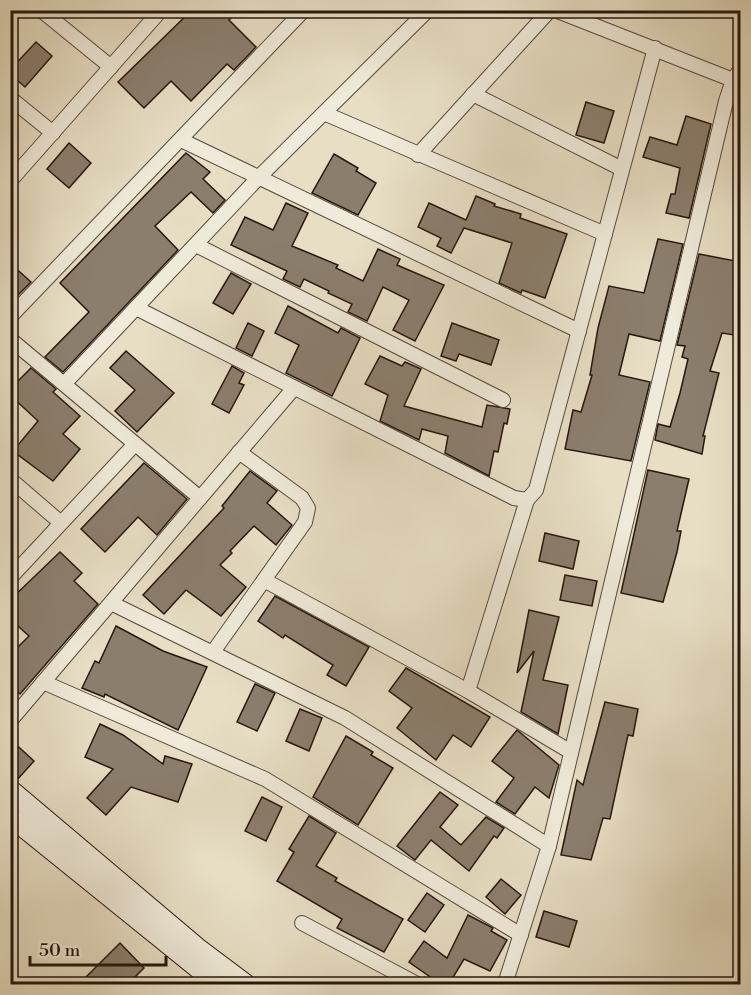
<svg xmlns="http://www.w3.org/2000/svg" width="751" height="995" font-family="'Libre Bodoni',serif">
<rect width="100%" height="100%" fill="#e7dec4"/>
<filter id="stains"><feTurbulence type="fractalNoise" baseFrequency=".00333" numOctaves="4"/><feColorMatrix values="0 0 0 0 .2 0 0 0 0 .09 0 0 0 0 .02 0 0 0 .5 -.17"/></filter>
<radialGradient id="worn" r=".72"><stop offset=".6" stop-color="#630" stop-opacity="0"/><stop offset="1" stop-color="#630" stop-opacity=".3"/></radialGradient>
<g fill="#8b7e6d" stroke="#27170e" stroke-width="1.5">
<path d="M192 10H239L229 20 256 47 234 70 227 64 191 101 171 81 144 108 118 82Z"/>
<path d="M36 42 52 56 25 87 10 74V70Z"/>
<path d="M586 102 614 111 604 143 576 135Z"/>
<path d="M686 116 711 124 689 218 666 213 671 194H675L680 168 643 157 650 137 677 145Z"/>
<path d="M69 143 91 163 69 188 47 169Z"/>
<path d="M186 153 210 172 203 179 225 200 213 213 191 192 155 226 178 250 63 372 45 357 89 312 60 283Z"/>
<path d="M334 154 358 168 356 171 376 183 358 215 312 193Z"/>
<path d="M476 196 495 204 494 206 521 214 520 218 567 234 545 298 522 290 521 293 499 283 512 243 464 228 451 253 437 246 441 238 418 227 429 203 466 220Z"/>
<path d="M286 203 308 213 292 246 338 265 336 268 363 281 378 249 400 259 397 265 444 285 415 341 393 330 409 300 383 287 367 321 348 312 352 304 328 293 329 291 304 279 300 287 283 279 287 271 231 245 245 217 273 230Z"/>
<path d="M658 239 683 244 660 341 629 334 619 375 650 382 631 461 565 449 573 410 581 412 592 375H590L598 328 609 286 644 293Z"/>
<path d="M699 254 741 262V301L734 335 722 333 710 371 719 373 703 436H705L702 454 655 440 658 424 670 427 680 393 688 359 682 357 685 346 677 345Z"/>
<path d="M10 263 31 282 10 303Z"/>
<path d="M231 273 251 284 233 314 213 303Z"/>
<path d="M288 306 338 333 341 328 360 338 332 396 286 373 299 345 275 333Z"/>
<path d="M248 323 264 331 252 356 236 348Z"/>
<path d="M452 323 499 340 491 365 459 354 456 361 441 356Z"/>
<path d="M126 351 174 393 137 432 115 411 135 390 110 368Z"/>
<path d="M380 356 402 366 405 362 421 369 404 406 482 427 487 405 510 409 507 424 504 423 498 452 494 451 489 476 445 453 448 436 422 429 419 440 380 421 388 395 365 384Z"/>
<path d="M232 366 244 373 239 383 244 385 229 413 212 404Z"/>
<path d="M31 368 56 389 53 392 80 416 63 434 80 449 53 481 13 451 38 421 10 395V389Z"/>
<path d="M144 463 187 499 157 535 138 517 105 552 81 529Z"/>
<path d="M648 470 689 479 677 531H681L677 552 663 602 621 593Z"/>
<path d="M250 471 277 491 267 503 292 525 276 545 254 526 230 551 232 553 220 565 246 587 221 616 186 590 164 614 143 595 224 508 222 506Z"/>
<path d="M545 533 579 541 573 569 539 561Z"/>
<path d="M60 552 82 573 74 581 98 604 20 694 10 685V655L29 636 10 619V600Z"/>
<path d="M565 575 597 581 592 606 560 600Z"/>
<path d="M275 596 369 647 346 686 327 675 333 665 285 635 283 638 258 621Z"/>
<path d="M529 610 559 617 543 680 568 685 558 734 521 712 534 651 517 673Z"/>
<path d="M116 626 163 651 207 667 178 730 105 694 104 697 82 688 95 661 99 663Z"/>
<path d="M406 668 490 717 471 747 453 735 436 760 397 728 412 708 389 691Z"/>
<path d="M255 684 275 693 257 731 237 722Z"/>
<path d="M605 702 638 709 633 736 628 735 610 819 603 818 591 860 561 855 577 780 583 785Z"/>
<path d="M300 709 322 718 309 751 286 741Z"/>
<path d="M100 724 123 735 163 764 165 756 192 764 178 802 131 787 106 815 87 798 113 769 85 757Z"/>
<path d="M517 730 559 765 549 798 535 787 515 814 496 802 514 778 492 761Z"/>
<path d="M346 736 373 752 371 755 393 768 358 825 313 797Z"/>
<path d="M10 739 34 761 17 780 10 778Z"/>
<path d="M440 792 458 805 440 827 461 845 486 817 504 828 497 838 494 836 469 871 431 840 415 860 397 846Z"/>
<path d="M262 797 282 807 266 841 245 831Z"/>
<path d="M309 816 336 833 316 866 337 878 335 881 403 919 384 952 337 928 342 919 277 881 294 852 289 849Z"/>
<path d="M501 879 521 895 505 914 486 897Z"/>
<path d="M427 893 444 905 425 932 408 920Z"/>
<path d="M544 911 577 921 569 947 536 937Z"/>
<path d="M468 915 493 928 491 931 507 940 490 971 464 959 449 984H430L433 979 409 962 424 941 447 958Z"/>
<path d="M120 943 144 968 128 984H79Z"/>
</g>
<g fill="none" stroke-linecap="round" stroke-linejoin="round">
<g stroke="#57493c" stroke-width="16">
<g id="street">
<path d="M41 10 111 67"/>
<path d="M555 10 733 80"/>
<path d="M473 94 622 169"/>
<path d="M10 98 53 133"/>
<path d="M326 114 605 234"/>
<path d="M181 140 579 331"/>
<path d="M418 155 550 10"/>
<path d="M10 181 161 10"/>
<path d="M196 245 503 400"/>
<path d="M136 308 514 498 527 500 536 490 655 48"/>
<path d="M10 317 304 10"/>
<path d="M10 339 200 498"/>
<path d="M65 383 259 177 428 10"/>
<path d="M10 479 61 523"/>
<path d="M10 578 135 444"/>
<path d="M264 580 468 691 571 752"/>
<path d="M111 603 345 718 549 846"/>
<path d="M213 652 305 522 308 508 302 498 239 452"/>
<path d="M43 682 265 779 521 935"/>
<path d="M468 691 527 500"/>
<path d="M10 721 294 388"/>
<path d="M302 923 417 984"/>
<path d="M505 984 549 846 726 101 733 80 740 70"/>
</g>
</g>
<g stroke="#27170e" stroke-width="22">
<g id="secondary">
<path d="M10 790 197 948 245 984"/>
<path d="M10 816 218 984"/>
</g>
</g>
<use href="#street" stroke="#efead9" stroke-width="14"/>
<use href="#secondary" stroke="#efead9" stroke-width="20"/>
</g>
<rect width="751" height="995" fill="none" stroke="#e7dec4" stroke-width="36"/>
<rect x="12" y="12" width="727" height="971" fill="none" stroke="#27170e" stroke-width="3"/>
<rect x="18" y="18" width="715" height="959" fill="none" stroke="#27170e" stroke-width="1.5"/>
<path d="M30 956v9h136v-9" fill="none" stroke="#27170e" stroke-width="3"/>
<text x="39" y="956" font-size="18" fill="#27170e" stroke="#efead9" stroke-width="4.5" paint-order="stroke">50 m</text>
<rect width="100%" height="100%" filter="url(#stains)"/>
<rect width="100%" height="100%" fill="url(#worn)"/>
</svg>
